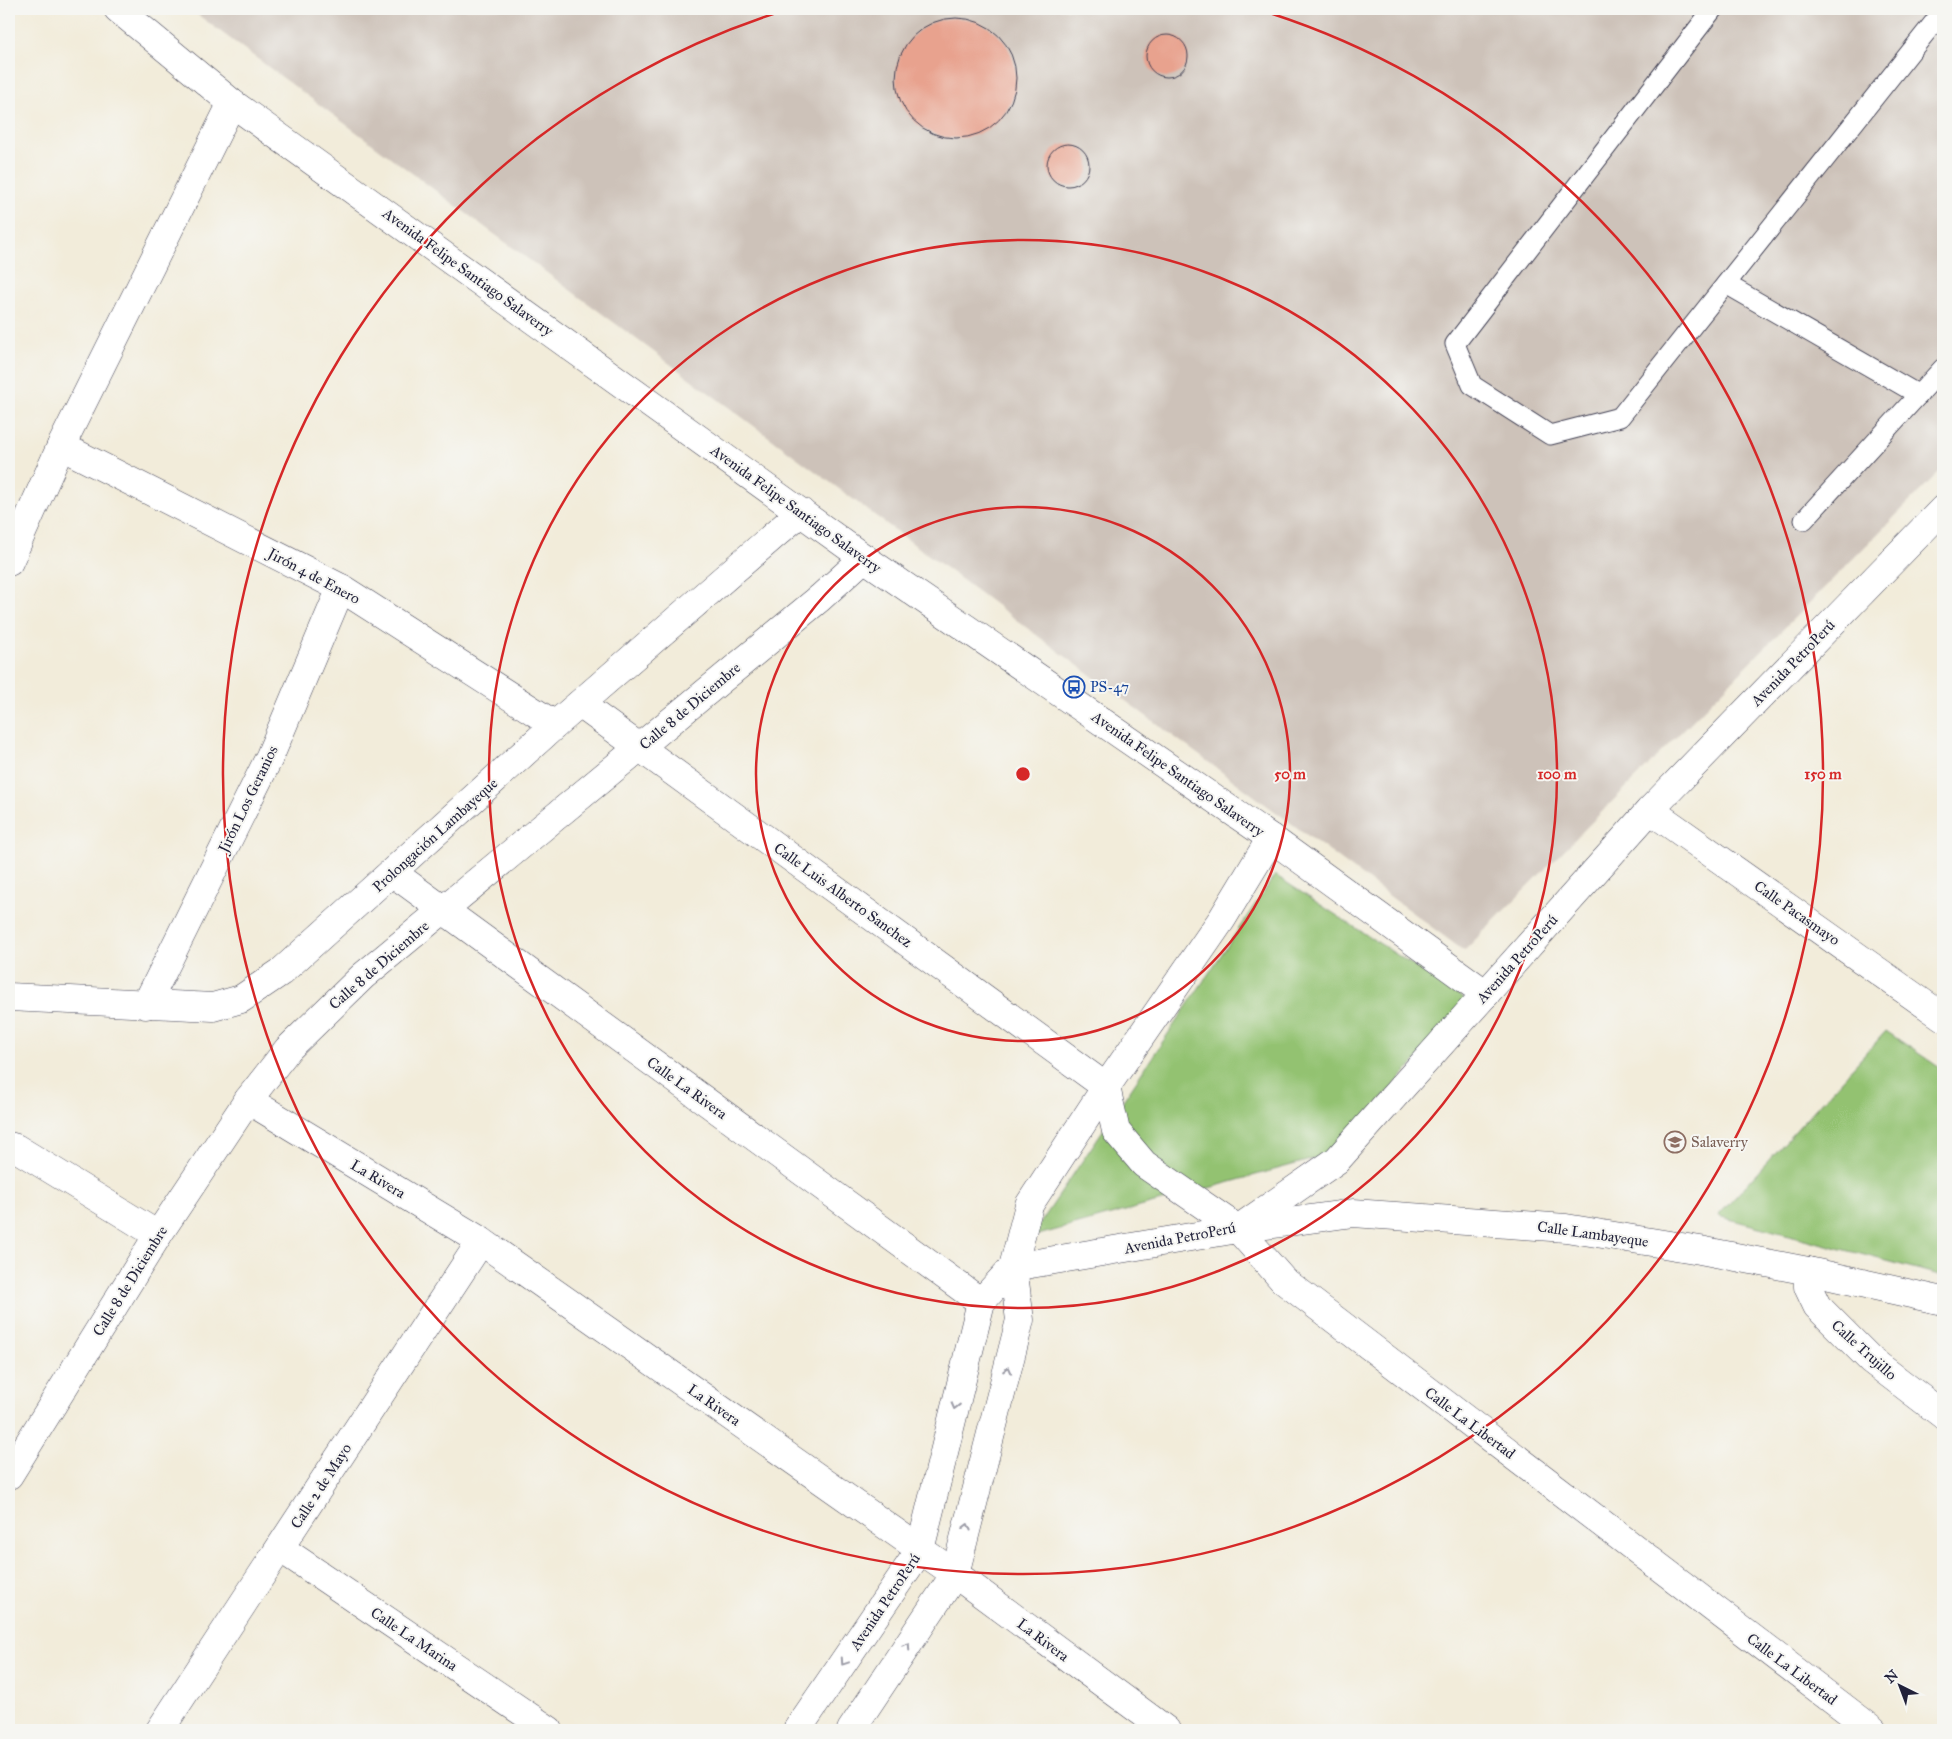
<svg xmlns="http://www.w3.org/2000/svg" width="1952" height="1739" font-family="'IM FELL Great Primer',serif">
<rect width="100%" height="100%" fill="#f6f6f2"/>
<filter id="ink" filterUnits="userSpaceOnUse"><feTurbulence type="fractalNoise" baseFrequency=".02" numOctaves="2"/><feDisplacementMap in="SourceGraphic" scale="10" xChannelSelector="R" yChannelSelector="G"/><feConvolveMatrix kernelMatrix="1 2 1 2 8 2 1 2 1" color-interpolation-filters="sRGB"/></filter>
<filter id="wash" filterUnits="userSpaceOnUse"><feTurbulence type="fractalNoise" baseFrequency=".0096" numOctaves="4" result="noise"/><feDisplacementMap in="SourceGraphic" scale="20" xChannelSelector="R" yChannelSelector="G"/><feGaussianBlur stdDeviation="1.12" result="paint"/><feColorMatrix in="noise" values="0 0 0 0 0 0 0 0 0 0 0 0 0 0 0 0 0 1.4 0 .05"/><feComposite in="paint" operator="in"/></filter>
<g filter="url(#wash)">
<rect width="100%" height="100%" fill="#f2ecda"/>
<path fill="#cdc2b9" d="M190 9H1943V468L1464 951Z"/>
<g fill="#93c271" stroke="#5a7256">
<path d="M1275 875 1469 1002 1332 1154 1031 1237Z"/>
<path d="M1886 1031 1943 1070V1276L1718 1216Z"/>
</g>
<g id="blocks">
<g fill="#e8a28e">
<circle cx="956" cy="78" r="60"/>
<circle cx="1167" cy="56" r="21"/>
<circle cx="1068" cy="165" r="21"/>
</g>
</g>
</g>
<g filter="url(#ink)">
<use href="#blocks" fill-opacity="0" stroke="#414053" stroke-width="1"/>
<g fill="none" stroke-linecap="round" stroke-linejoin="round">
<g stroke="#414053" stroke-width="21">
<g id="lane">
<path d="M1713 9 1455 344 1472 385 1550 435 1620 417 1943 11"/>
<path d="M1726 284 1919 395"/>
<path d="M1804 520 1943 368"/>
</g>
</g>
<g stroke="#414053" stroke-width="29">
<g id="street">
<path d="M118 9 232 103 864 558 1271 838 1486 994"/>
<path d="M61 446 341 588 555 725"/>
<path d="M9 562 61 446 232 103"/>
<path d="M580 704 1106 1087 1116 1131 1144 1164 1238 1229 1283 1280 1873 1730"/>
<path d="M1650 810 1943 1017"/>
<path d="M393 873 981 1302"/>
<path d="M146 1005 270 756 341 588"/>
<path d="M248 1100 481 1241 955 1574 1166 1730"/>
<path d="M9 1146 16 1148 158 1235"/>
<path d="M1238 1229 1353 1213 1566 1228 1700 1250 1808 1271 1943 1301"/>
<path d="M1013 1267 1029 1205 1106 1087 1222 919 1271 838"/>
<path d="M1808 1271V1287L1817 1306 1871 1360 1943 1415"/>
<path d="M9 1475 158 1235 248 1100 288 1049 363 976 820 598 864 558"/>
<path d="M280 1548 549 1730"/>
<path d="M160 1730 481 1241"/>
</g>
</g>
<g stroke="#414053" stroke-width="29">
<g id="secondary">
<path d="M9 997 213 1007 241 999 281 972 555 725 801 512"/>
<path d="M797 1730 920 1550 981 1302 1013 1267 1238 1229 1337 1160 1650 810 1943 509"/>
<path d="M851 1730 955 1574 1020 1320 1013 1267"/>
</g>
</g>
<use href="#lane" stroke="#fff" stroke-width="19"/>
<use href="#street" stroke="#fff" stroke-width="28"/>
<use href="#secondary" stroke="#fff" stroke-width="28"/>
</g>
<defs><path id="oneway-chevron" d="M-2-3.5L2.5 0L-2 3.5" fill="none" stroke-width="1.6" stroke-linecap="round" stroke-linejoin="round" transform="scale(1.25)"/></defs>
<g stroke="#9c9ca7">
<use href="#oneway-chevron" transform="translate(1008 1370) rotate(-76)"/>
<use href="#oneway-chevron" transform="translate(955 1406) rotate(104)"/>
<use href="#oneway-chevron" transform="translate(967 1527) rotate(-76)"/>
<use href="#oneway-chevron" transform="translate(907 1646) rotate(-56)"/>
<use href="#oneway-chevron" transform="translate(844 1662) rotate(124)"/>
</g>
</g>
<g fill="none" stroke="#d62828" stroke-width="2.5">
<circle cx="1023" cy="774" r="267"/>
<circle cx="1023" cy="774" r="534"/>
<path d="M1257 9A800 800 0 1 1 789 9"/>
</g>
<defs>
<g id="bus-ring" transform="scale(1.125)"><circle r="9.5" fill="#f6f6f2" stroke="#1a4fb4" stroke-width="1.5"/><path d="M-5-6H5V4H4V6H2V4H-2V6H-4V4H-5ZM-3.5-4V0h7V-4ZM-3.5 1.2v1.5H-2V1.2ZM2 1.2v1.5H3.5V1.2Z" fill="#1a4fb4"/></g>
<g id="school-ring" transform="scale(1.125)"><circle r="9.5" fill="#f6f6f2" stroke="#8d6e63" stroke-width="1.5"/><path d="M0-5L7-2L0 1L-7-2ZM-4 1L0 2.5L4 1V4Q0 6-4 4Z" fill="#8d6e63"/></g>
</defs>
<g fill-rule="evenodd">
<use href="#bus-ring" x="1074" y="687"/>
<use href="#school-ring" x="1675" y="1142"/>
</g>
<g text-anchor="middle" stroke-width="4" stroke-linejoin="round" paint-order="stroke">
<g font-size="15" fill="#22223b" stroke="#f6f6f2">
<text transform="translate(468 272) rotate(36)" y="5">Avenida Felipe Santiago Salaverry</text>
<text transform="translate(796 509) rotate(36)" y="5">Avenida Felipe Santiago Salaverry</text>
<text transform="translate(314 576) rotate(28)" y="5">Jirón 4 de Enero</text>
<text transform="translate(1793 663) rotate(-46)" y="5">Avenida PetroPerú</text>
<text transform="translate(690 706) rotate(-40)" y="5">Calle 8 de Diciembre</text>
<text transform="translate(1178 774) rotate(35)" y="5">Avenida Felipe Santiago Salaverry</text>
<text transform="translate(248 799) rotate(-64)" y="5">Jirón Los Geranios</text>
<text transform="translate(435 835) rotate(-42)" y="5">Prolongación Lambayeque</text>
<text transform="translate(843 895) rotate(36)" y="5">Calle Luis Alberto Sanchez</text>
<text transform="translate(1797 913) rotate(35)" y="5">Calle Pacasmayo</text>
<text transform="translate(1517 959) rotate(-48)" y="5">Avenida PetroPerú</text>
<text transform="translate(379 965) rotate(-41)" y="5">Calle 8 de Diciembre</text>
<text transform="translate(687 1088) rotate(36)" y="5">Calle La Rivera</text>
<text transform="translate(378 1179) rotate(31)" y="5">La Rivera</text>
<text transform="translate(1593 1234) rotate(8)" y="5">Calle Lambayeque</text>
<text transform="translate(1180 1238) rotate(-11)" y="5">Avenida PetroPerú</text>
<text transform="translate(130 1281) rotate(-58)" y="5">Calle 8 de Diciembre</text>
<text transform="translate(1864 1350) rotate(42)" y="5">Calle Trujillo</text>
<text transform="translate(714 1405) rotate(35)" y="5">La Rivera</text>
<text transform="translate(1470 1423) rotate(37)" y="5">Calle La Libertad</text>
<text transform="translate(321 1486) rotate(-57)" y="5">Calle 2 de Mayo</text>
<text transform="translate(885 1602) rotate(-56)" y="5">Avenida PetroPerú</text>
<text transform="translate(414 1639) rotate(34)" y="5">Calle La Marina</text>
<text transform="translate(1043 1640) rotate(37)" y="5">La Rivera</text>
<text transform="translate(1792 1669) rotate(37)" y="5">Calle La Libertad</text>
</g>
<g font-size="15" fill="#164399" stroke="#f6f6f2" text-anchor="start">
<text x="1090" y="692">PS-47</text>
</g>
<g font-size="15" fill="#785e54" stroke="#f6f6f2" text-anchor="start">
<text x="1691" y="1147">Salaverry</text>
</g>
</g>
<circle cx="1023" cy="774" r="8" fill="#d62828" stroke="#f6f6f2" stroke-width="2.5"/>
<g font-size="15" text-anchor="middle" font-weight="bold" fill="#d62828" stroke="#f6f6f2" stroke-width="4" stroke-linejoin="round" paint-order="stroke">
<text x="1290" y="779">50 m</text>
<text x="1557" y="779">100 m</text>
<text x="1823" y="779">150 m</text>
</g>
<rect width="1952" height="1739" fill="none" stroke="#f6f6f2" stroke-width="30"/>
<g transform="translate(1900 1686) rotate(318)" stroke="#f6f6f2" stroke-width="4" paint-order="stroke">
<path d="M0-4L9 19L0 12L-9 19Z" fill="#22223b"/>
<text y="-8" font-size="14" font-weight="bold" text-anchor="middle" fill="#22223b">N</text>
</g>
</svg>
